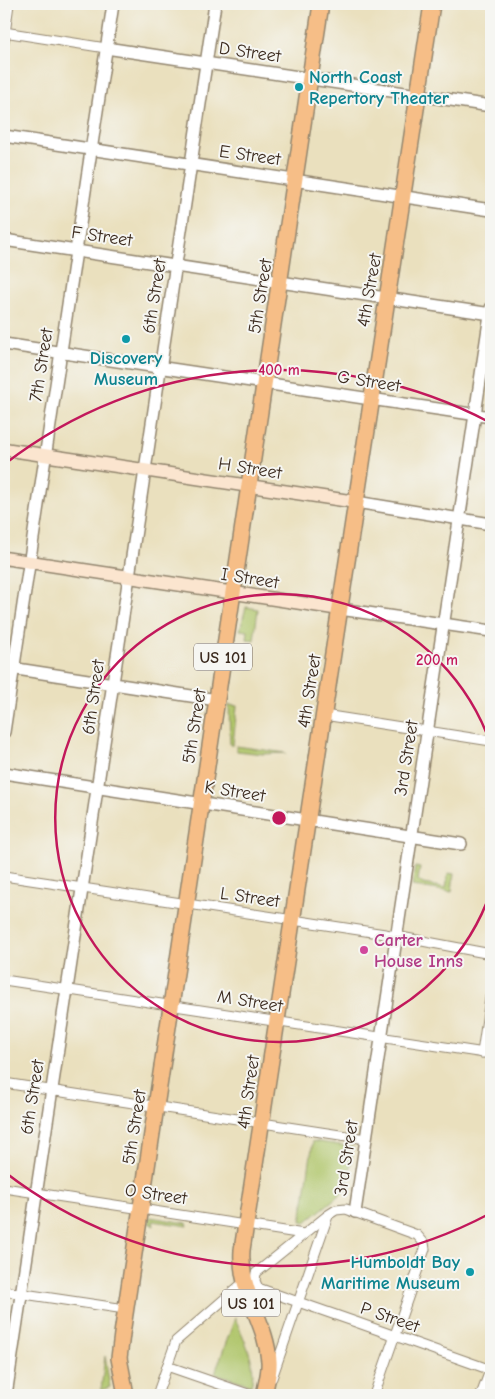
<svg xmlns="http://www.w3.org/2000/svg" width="495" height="1399" font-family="'Comic Neue',sans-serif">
<rect width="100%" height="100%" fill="#f6f6f2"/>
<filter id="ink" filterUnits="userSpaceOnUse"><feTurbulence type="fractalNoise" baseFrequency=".02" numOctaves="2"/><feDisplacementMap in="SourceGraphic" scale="10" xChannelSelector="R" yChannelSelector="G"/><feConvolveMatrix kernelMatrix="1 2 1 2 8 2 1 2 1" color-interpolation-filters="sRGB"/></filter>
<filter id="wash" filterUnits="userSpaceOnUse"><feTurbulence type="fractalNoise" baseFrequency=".0096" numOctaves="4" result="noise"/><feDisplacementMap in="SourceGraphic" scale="20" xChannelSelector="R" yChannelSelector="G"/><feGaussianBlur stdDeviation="1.12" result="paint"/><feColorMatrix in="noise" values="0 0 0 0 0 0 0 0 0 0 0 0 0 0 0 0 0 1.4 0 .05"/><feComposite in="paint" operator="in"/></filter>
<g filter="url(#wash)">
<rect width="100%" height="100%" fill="#eae0be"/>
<g fill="#afc569" stroke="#757844">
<path d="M246 607 258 609 254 640 247 639 248 631 240 630Z"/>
<path d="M229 705 237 706 233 745H230Z"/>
<path d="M236 746 286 753 263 754 237 751Z"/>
<path d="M415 867 420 868 418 880 423 884 446 888 448 873 454 874 452 892 412 886Z"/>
<path d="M313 1141 353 1147 347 1189 306 1222 301 1221Z"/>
<path d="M150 1217 187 1223 188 1226 153 1221 154 1226 149 1223Z"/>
<path d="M235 1318C243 1337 258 1364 251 1385L215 1373Z"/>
<path d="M105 1356 110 1387 101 1390Z"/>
</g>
</g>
<g filter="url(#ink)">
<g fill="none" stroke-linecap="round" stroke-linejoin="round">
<g stroke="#92856e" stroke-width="11">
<g id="minor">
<path d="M4 32 106 48"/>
<path d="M4 41 9 4"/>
<path d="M324 715 491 741"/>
<path d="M4 876 385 934 491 954"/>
<path d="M4 980 491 1054"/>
<path d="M482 1053 491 991"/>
<path d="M4 1083 366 1139"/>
<path d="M4 1188 304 1234"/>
<path d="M4 1291 125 1309"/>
<path d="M167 1366 251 1395"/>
<path d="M272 1378 328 1216"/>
<path d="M157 1395 176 1341 243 1283"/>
<path d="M374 1395 425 1249 424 1243 417 1235 346 1209 336 1210 328 1215 256 1273 255 1281 258 1288C336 1315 413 1342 491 1370"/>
<path d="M481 1395 491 1368"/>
</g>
</g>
<g stroke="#92856e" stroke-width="14">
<g id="tertiary">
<path d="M106 48 491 106"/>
<path d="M4 136 491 210"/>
<path d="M4 240 491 314"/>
<path d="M4 344 491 417"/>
<path d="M356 502 491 524"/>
<path d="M340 609 491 631"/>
<path d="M4 667 217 700"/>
<path d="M4 732 113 4"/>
<path d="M4 773 461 844"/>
<path d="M355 1212 491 308"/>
<path d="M6 1395 215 4"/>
</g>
</g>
<g stroke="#92856e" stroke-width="15">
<g id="secondary">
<path d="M4 449 356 502"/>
<path d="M4 558 340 609"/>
</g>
</g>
<g stroke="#92856e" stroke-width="18">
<g id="trunk">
<path d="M126 1395 119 1358 122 1334 321 4"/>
<path d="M264 1395C266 1384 270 1372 269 1361 266 1320 239 1294 242 1250L432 4"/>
</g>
</g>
<use href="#minor" stroke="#fff" stroke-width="9"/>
<use href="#tertiary" stroke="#fff" stroke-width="11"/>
<use href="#secondary" stroke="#fbe5cf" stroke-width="12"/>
<use href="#trunk" stroke="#f6be87" stroke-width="15"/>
</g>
</g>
<g fill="none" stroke="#c2185b" stroke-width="2.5">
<path d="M491 891A224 224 0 1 1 491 745"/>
<path d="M489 1214A448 448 0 0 1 6 1173M6 463A448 448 0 0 1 489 422"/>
</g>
<g fill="#0f9aa8" stroke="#f6f6f2" stroke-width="2">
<circle cx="299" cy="87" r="5"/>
<circle cx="126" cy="339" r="5"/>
<circle cx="470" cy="1272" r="5"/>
</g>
<circle fill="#d1479c" stroke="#f6f6f2" stroke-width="2" cx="364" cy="950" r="5"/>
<g text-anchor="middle" stroke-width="4" stroke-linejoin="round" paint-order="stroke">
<g fill="#f6f6f2" stroke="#73675e" stroke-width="1">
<rect x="194" y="643.5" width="58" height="27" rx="4"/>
<rect x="222" y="1289.5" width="58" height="27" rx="4"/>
</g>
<g font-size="16" font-weight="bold" fill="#3b2a1e">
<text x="223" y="663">US 101</text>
<text x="251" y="1309">US 101</text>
</g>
<g font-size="18" fill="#3b2a1e" stroke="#f6f6f2">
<text transform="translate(250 52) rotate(8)" y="6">D Street</text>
<text transform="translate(250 155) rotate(8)" y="6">E Street</text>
<text transform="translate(102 236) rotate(8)" y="6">F Street</text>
<text transform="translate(369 290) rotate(-80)" y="6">4th Street</text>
<text transform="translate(154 296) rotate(-81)" y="6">6th Street</text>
<text transform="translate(260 296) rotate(-81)" y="6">5th Street</text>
<text transform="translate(41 365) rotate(-81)" y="6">7th Street</text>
<text transform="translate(369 381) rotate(9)" y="6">G Street</text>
<text transform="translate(250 468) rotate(9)" y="6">H Street</text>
<text transform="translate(250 578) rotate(9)" y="6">I Street</text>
<text transform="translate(309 691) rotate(-81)" y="6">4th Street</text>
<text transform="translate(93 697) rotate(-82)" y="6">6th Street</text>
<text transform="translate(194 726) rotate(-81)" y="6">5th Street</text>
<text transform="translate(406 758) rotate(-81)" y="6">3rd Street</text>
<text transform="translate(235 791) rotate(9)" y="6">K Street</text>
<text transform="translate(250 897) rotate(8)" y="6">L Street</text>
<text transform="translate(250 1001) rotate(9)" y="6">M Street</text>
<text transform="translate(248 1092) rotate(-82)" y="6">4th Street</text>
<text transform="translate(32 1097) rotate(-81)" y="6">6th Street</text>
<text transform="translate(134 1127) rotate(-81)" y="6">5th Street</text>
<text transform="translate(346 1158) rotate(-81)" y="6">3rd Street</text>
<text transform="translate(156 1194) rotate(8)" y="6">O Street</text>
<text transform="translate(390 1317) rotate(19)" y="6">P Street</text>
</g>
<g font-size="18" font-weight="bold" fill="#0d838f" stroke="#f6f6f2" text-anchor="start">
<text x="309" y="83">North Coast<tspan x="309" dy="21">Repertory Theater</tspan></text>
<text x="126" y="364" text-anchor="middle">Discovery<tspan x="126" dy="21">Museum</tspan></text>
<text x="460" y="1268" text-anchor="end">Humboldt Bay<tspan x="460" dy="21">Maritime Museum</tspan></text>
</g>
<g font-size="18" font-weight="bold" fill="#b23c85" stroke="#f6f6f2" text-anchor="start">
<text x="374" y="946">Carter<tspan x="374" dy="21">House Inns</tspan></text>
</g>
</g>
<circle cx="279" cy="818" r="8" fill="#c2185b" stroke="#f6f6f2" stroke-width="2.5"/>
<g font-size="15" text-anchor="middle" font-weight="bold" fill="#c2185b" stroke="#f6f6f2" stroke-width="4" stroke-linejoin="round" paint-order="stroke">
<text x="279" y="375">400 m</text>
<text x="437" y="665">200 m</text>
</g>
<rect width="495" height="1399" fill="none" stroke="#f6f6f2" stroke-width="20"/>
</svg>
